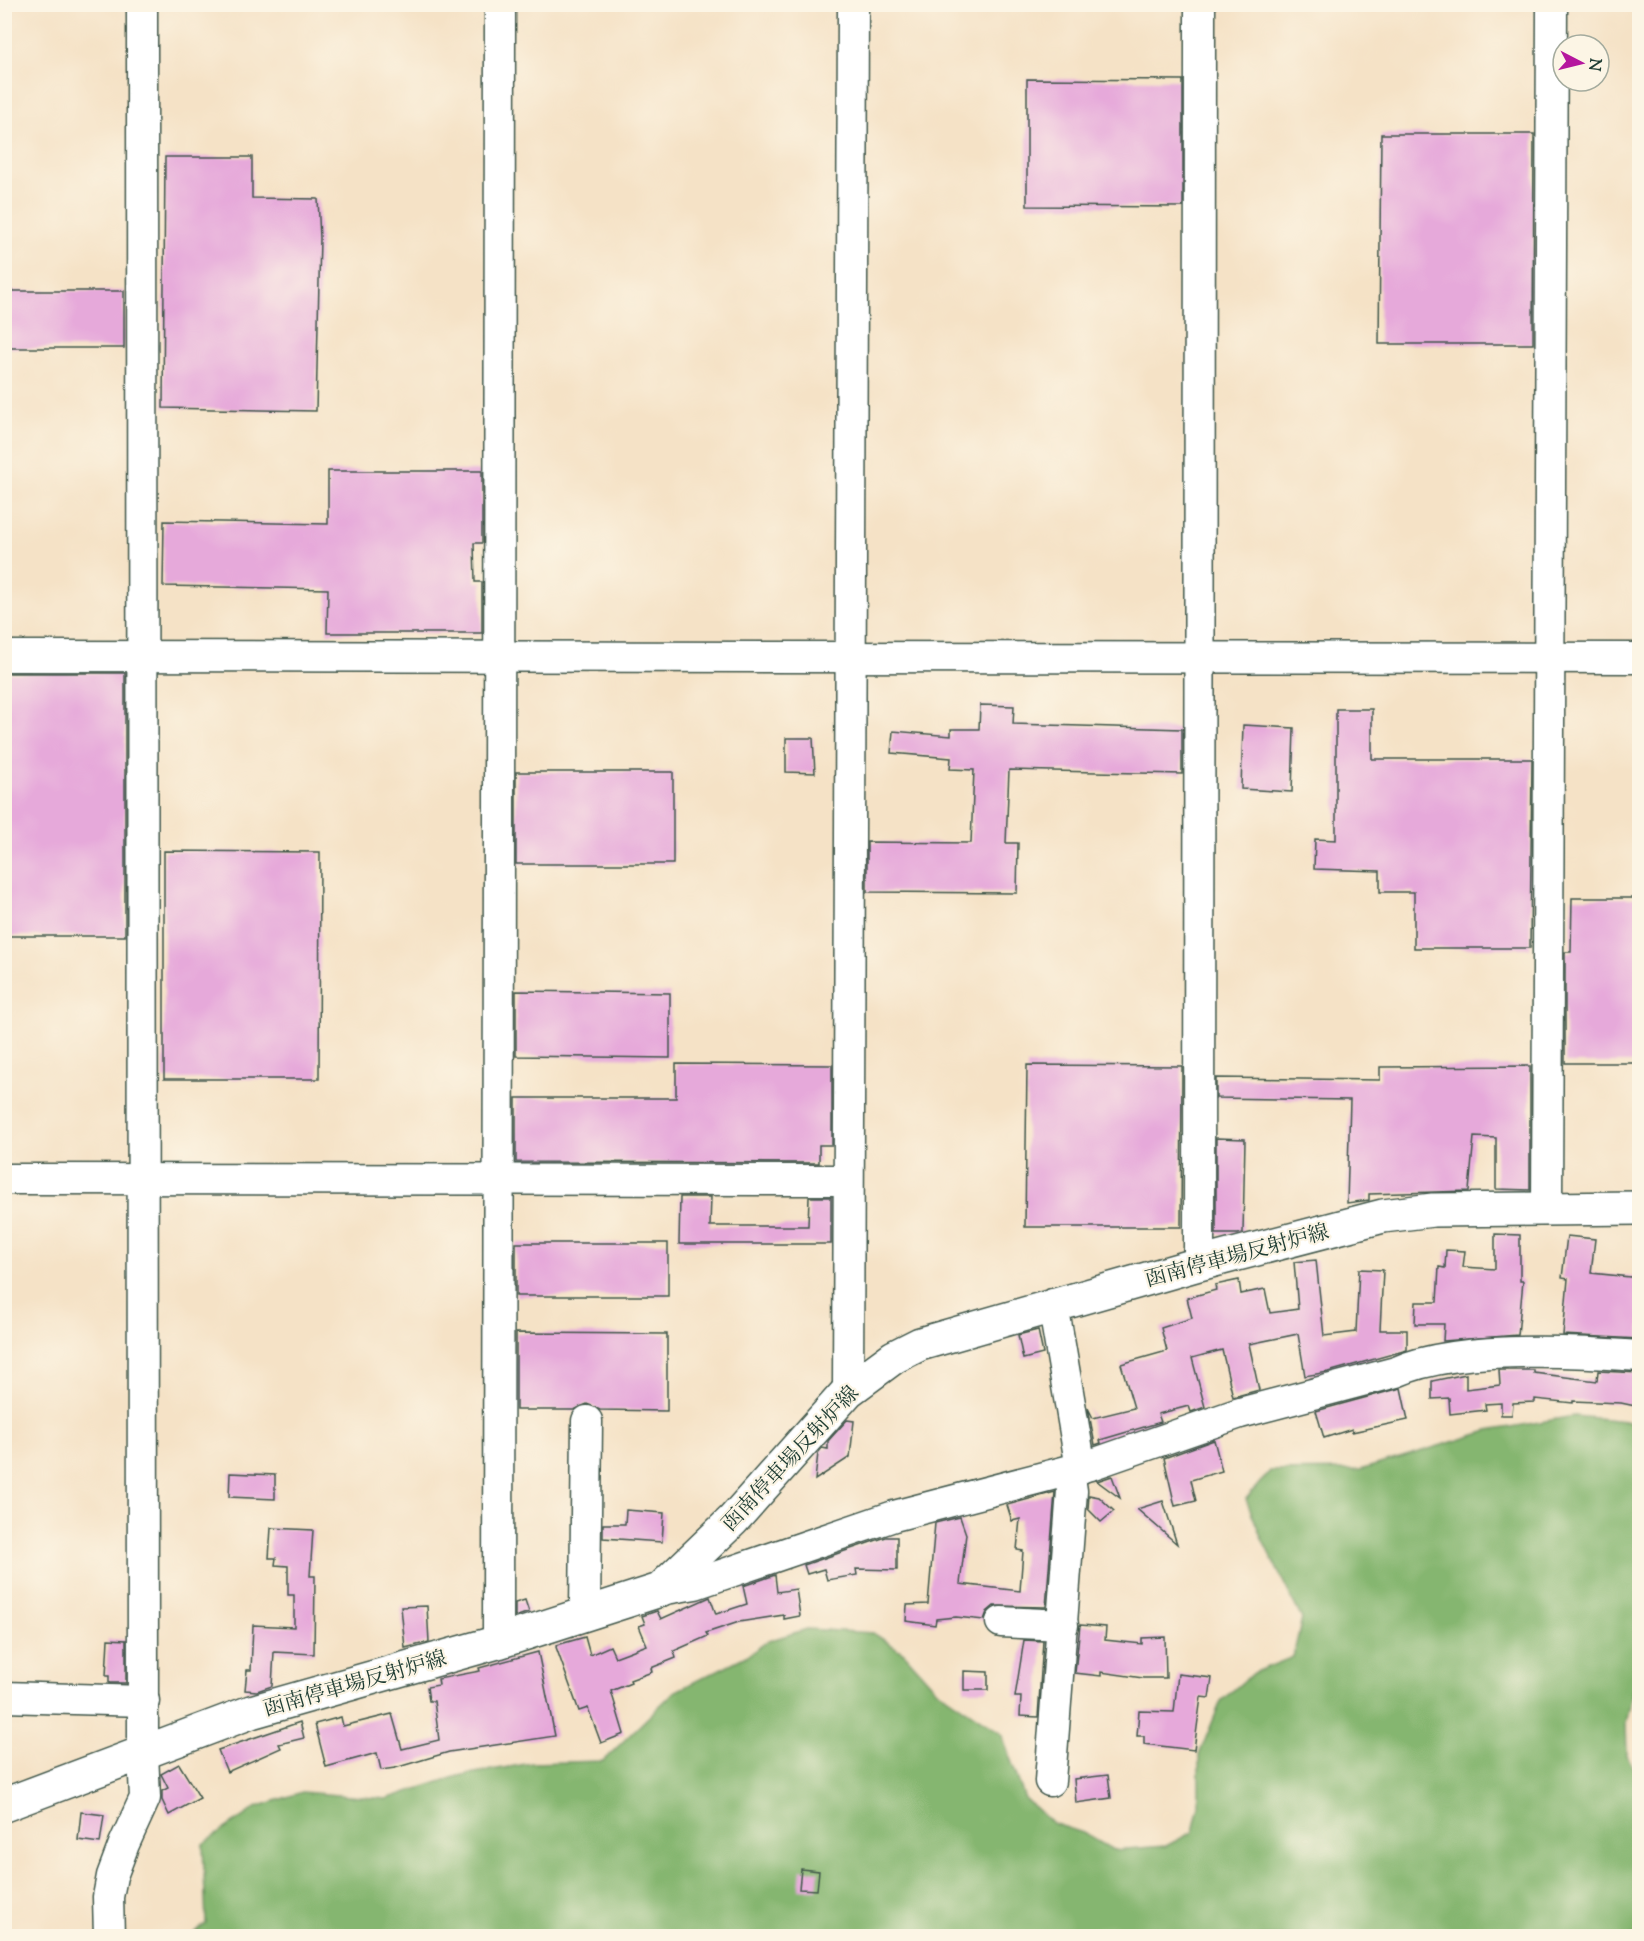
<svg xmlns="http://www.w3.org/2000/svg" width="1644" height="1941" font-family="'Sorts Mill Goudy','Noto Serif JP',serif">
<rect width="100%" height="100%" fill="#fcf5e5"/>
<filter id="ink" filterUnits="userSpaceOnUse"><feTurbulence type="fractalNoise" baseFrequency=".0167" numOctaves="2"/><feDisplacementMap in="SourceGraphic" scale="12" xChannelSelector="R" yChannelSelector="G"/><feConvolveMatrix kernelMatrix="1 2 1 2 8 2 1 2 1" color-interpolation-filters="sRGB"/></filter>
<filter id="wash" filterUnits="userSpaceOnUse"><feTurbulence type="fractalNoise" baseFrequency=".008" numOctaves="4" result="noise"/><feDisplacementMap in="SourceGraphic" scale="24" xChannelSelector="R" yChannelSelector="G"/><feGaussianBlur stdDeviation="1.35" result="paint"/><feColorMatrix in="noise" values="0 0 0 0 0 0 0 0 0 0 0 0 0 0 0 0 0 1.4 0 .05"/><feComposite in="paint" operator="in"/></filter>
<g filter="url(#wash)">
<rect width="100%" height="100%" fill="#f5e2c6"/>
<path fill="#85b66f" stroke="#527a52" stroke-width="1.5" d="M1574 1416 1626 1421 1639 1426V1675L1633 1688 1626 1724 1627 1755 1639 1779V1936H190L206 1924 203 1844 257 1807 302 1792 386 1799 458 1776 532 1763 603 1761 674 1692 748 1655 768 1641 807 1629 873 1633 904 1653 936 1689 1001 1733 1025 1799 1052 1823 1083 1833 1113 1850 1166 1846 1193 1832 1199 1806V1755L1221 1701 1253 1673 1293 1657 1302 1619 1263 1541 1246 1499 1270 1471 1360 1470 1488 1431Z"/>
<g id="blocks">
<g fill="#e6a9da">
<path d="M1027 79 1183 80V207L1027 206Z"/>
<path d="M1381 134H1534L1533 344H1379Z"/>
<path d="M165 157H252V198L318 199 320 238 316 411 163 408Z"/>
<rect x="4" y="291" width="120" height="57"/>
<path d="M328 471H482V543H474L475 582H482V633H327L328 589 163 586 164 521 328 524Z"/>
<rect x="4" y="673" width="121" height="263"/>
<path d="M980 705 1014 706 1013 724 1182 729V774L1009 770 1006 843H1018L1017 893 867 892V842L971 843 974 770 950 769 951 758 891 753 893 731 951 736V729H979Z"/>
<path d="M1336 709H1372V759H1532L1530 948H1414V892H1380V871L1314 869 1315 839 1336 840Z"/>
<path d="M1243 725 1294 728 1292 792 1241 789Z"/>
<path d="M786 738H813L815 773 786 772Z"/>
<rect x="516" y="772" width="157" height="92"/>
<path d="M164 851 320 852 319 1079H164Z"/>
<path d="M1572 898H1640V1063H1565V952H1571Z"/>
<path d="M516 991 670 993V1058L516 1056Z"/>
<path d="M676 1064 832 1065V1145H819V1163L516 1162V1098H676Z"/>
<path d="M1027 1065 1182 1066 1181 1227H1025Z"/>
<path d="M1530 1066V1190L1496 1189V1138L1474 1137 1469 1191 1369 1194V1200L1347 1203 1350 1100 1216 1098V1078L1380 1080V1067Z"/>
<path d="M1216 1138 1245 1139 1243 1233 1238 1234H1216Z"/>
<path d="M680 1197H711L710 1226H808L809 1197H831V1244H679Z"/>
<path d="M1495 1234 1520 1235V1281H1523L1518 1335 1443 1341 1444 1324H1415L1416 1302H1437L1439 1267 1445 1268 1446 1250 1465 1251 1463 1267 1495 1269Z"/>
<path d="M1567 1236 1595 1239 1591 1273 1640 1278V1339L1563 1335 1568 1279 1562 1278Z"/>
<rect x="516" y="1243" width="152" height="53"/>
<path d="M1316 1260 1324 1336 1356 1332 1359 1269 1383 1270 1380 1330H1407V1350L1328 1372 1305 1376 1298 1334 1249 1344 1259 1390 1233 1397 1222 1350 1192 1358 1205 1407 1191 1412 1189 1406 1158 1414 1161 1422 1100 1440 1101 1443 1095 1445 1088 1408 1093 1418 1134 1408 1121 1364 1167 1351 1161 1328 1192 1318 1187 1298 1216 1290 1215 1285 1239 1280 1241 1294 1265 1289 1270 1313 1298 1309 1294 1262Z"/>
<path d="M1038 1330 1043 1354 1023 1359 1018 1335Z"/>
<path d="M516 1333 667 1334V1411L600 1410 587 1404 574 1410H516Z"/>
<path d="M1499 1370H1534V1373L1597 1381 1598 1371 1640 1373V1407L1621 1403 1573 1401V1403L1535 1399V1402L1513 1403 1512 1415H1501V1403L1485 1404 1486 1410 1450 1414 1449 1398 1432 1399V1381L1466 1374V1389L1500 1385Z"/>
<path d="M1401 1388 1408 1420 1352 1432V1429L1324 1438 1316 1411Z"/>
<path d="M847 1420 854 1421 850 1457 815 1480 818 1453 822 1448 828 1449V1441Z"/>
<path d="M1214 1440 1222 1471 1191 1480 1196 1501 1175 1506 1164 1458Z"/>
<path d="M230 1473 275 1475V1499L229 1497Z"/>
<path d="M1112 1476 1120 1498 1097 1481Z"/>
<path d="M1055 1492 1046 1607 994 1606 987 1612 984 1620 956 1617 936 1619 935 1625 906 1621 907 1605 928 1604 935 1523 960 1517 966 1534 960 1584 1020 1591 1023 1551 1017 1550 1020 1519 1012 1521 1007 1505Z"/>
<path d="M1089 1495 1099 1497 1114 1511 1101 1522 1088 1509Z"/>
<path d="M1163 1501 1177 1544 1137 1509Z"/>
<path d="M626 1510 664 1513 662 1542 603 1538V1524H625Z"/>
<path d="M271 1528 313 1530 310 1576H315L314 1654 274 1652 272 1686 257 1691 245 1690 247 1670H251L253 1625 294 1627V1595H288V1566L275 1565 276 1558H269Z"/>
<path d="M886 1537H897V1570L856 1569 857 1575 827 1580 824 1569 807 1574 804 1565Z"/>
<path d="M775 1575 777 1592 796 1589 800 1616 784 1619V1615L739 1622 706 1633 708 1636 674 1651 676 1658 651 1668 652 1672 630 1680 631 1683 611 1691 624 1734 601 1743 588 1708 579 1711 556 1647 557 1645 585 1637 590 1655 610 1646 615 1657 647 1645 639 1626 645 1624 642 1616 657 1611 661 1619 710 1597 716 1614 747 1604 743 1586Z"/>
<path d="M525 1600 529 1612 515 1617V1603Z"/>
<path d="M427 1606 429 1642 405 1648 401 1607Z"/>
<path d="M1080 1625 1106 1627 1105 1640 1142 1644V1638L1165 1637 1166 1678H1143L1101 1672V1676L1075 1673Z"/>
<path d="M108 1639 126 1640V1683H109V1676H106Z"/>
<path d="M1024 1640 1043 1641 1038 1717 1020 1716 1021 1697H1015Z"/>
<path d="M538 1652 555 1736 449 1752 395 1768 381 1770 377 1753 326 1767 315 1724 341 1717 343 1726 392 1714 402 1749 439 1740 434 1701H429L427 1687 439 1685 438 1679 480 1671 479 1668Z"/>
<path d="M964 1671 988 1672V1690H964Z"/>
<path d="M1178 1674 1212 1678 1209 1698 1201 1697 1194 1750 1144 1744V1736H1137L1139 1711 1174 1712Z"/>
<path d="M300 1722 304 1738 279 1744 281 1748 227 1772 218 1750Z"/>
<path d="M179 1764 200 1798 169 1815 162 1800V1791L168 1788 161 1774Z"/>
<path d="M1108 1775 1111 1798 1076 1803 1074 1779Z"/>
<path d="M81 1812 104 1815 100 1843 78 1840Z"/>
<path d="M801 1869 819 1871 817 1890 799 1889Z"/>
</g>
</g>
</g>
<g filter="url(#ink)">
<use href="#blocks" fill-opacity="0" stroke="#3f564a" stroke-width="1.5"/>
<g fill="none" stroke-linecap="round" stroke-linejoin="round">
<g stroke="#3f564a" stroke-width="33">
<g id="minor">
<path d="M4 656 1640 658"/>
<path d="M4 1179 848 1180"/>
<path d="M1547 1210 1552 4"/>
<path d="M1199 1264 1200 4"/>
<path d="M1053 1304 1081 1468"/>
<path d="M848 1391 853 4"/>
<path d="M660 1590 695 1584 894 1516 1090 1465 1240 1413 1396 1372C1454 1345 1574 1351 1640 1356"/>
<path d="M585 1614 587 1421"/>
<path d="M1001 1622 1063 1625"/>
<path d="M498 1642 500 4"/>
<path d="M4 1697 144 1701"/>
<path d="M1050 1781 1072 1491 1069 1471"/>
<path d="M109 1936 108 1897 112 1876 124 1844 145 1798 143 1753 142 4"/>
</g>
</g>
<g stroke="#3f564a" stroke-width="36">
<path id="major" d="M4 1805 251 1712 498 1642 660 1590 733 1520 848 1391 894 1357 920 1344 1199 1264 1383 1216 1433 1210 1640 1208"/>
</g>
<use href="#minor" stroke="#fff" stroke-width="30"/>
<use href="#major" stroke="#fff" stroke-width="33"/>
</g>
</g>
<g text-anchor="middle" stroke-width="4.5" stroke-linejoin="round" paint-order="stroke">
<g font-size="21" fill="#1f3d34" stroke="#fcf5e5">
<text transform="translate(1237 1255) rotate(-15)" y="7">函南停車場反射炉線</text>
<text transform="translate(790 1458) rotate(-47)" y="7">函南停車場反射炉線</text>
<text transform="translate(355 1683) rotate(-16)" y="7">函南停車場反射炉線</text>
</g>
</g>
<rect width="1644" height="1941" fill="none" stroke="#fcf5e5" stroke-width="24"/>
<g transform="translate(1581 63) rotate(97)"><circle r="28" fill="#fcf5e5" stroke="#a4ab9e" stroke-width="1.5"/>
<path d="M0-4.5L10 22L0 15L-10 22Z" fill="#b5179e"/>
<text y="-9" font-size="16" font-weight="bold" text-anchor="middle" fill="#1f3d34">N</text>
</g>
</svg>
